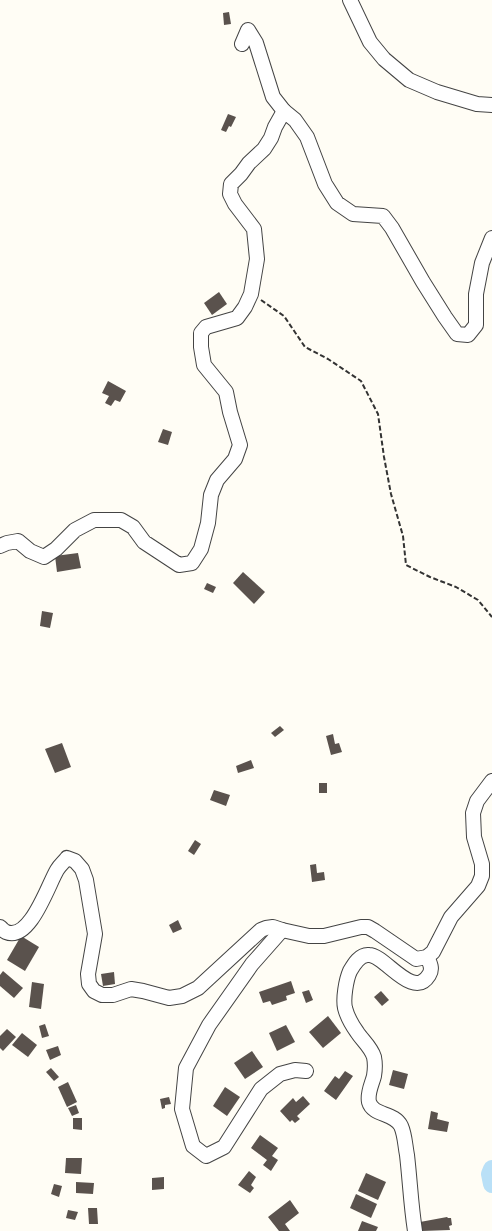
<svg xmlns="http://www.w3.org/2000/svg" width="492" height="1231" font-family="'PT Serif',serif">
<rect width="100%" height="100%" fill="#fffdf5"/>
<g fill="none" stroke-linecap="round" stroke-linejoin="round">
<path stroke="#b9e0f7" stroke-width="18" d="M492 1169 490 1174 492 1184"/>
</g>
<g fill="#5a524d">
<path d="M229 12 231 24 224 25 223 13Z"/>
<path d="M228 114 236 117 231 127 229 126 226 132 221 130Z"/>
<path d="M219 292 227 304 212 315 204 303Z"/>
<path d="M108 381 126 391 120 402 115 400 111 406 105 403 109 396 102 393Z"/>
<path d="M163 429 172 432 168 445 158 442Z"/>
<path d="M78 553 81 568 57 572 55 556Z"/>
<path d="M243 572 265 592 254 604 233 583Z"/>
<path d="M207 583 216 587 213 593 204 589Z"/>
<path d="M42 611 53 613 50 628 40 626Z"/>
<path d="M280 726 284 730 275 737 271 733Z"/>
<path d="M333 734 335 744 339 743 342 752 331 755 326 736Z"/>
<path d="M62 743 71 767 55 773 45 749Z"/>
<path d="M251 760 254 768 238 773 236 766Z"/>
<rect x="319" y="783" width="8" height="10"/>
<path d="M214 790 230 795 226 806 210 800Z"/>
<path d="M195 840 201 844 194 855 188 851Z"/>
<path d="M316 864 317 873 324 872 325 880 312 882 310 865Z"/>
<path d="M178 920 182 929 173 933 169 925Z"/>
<path d="M21 936 39 947 25 971 7 960Z"/>
<path d="M3 971 23 988 14 998 0 986V975Z"/>
<path d="M114 972 115 984 103 986 101 974Z"/>
<path d="M291 981 295 993 286 996 287 1000 272 1005 270 1001 263 1003 259 992Z"/>
<path d="M32 982 44 984 41 1009 29 1007Z"/>
<path d="M309 990 313 1000 306 1003 302 992Z"/>
<path d="M381 991 389 1000 382 1006 374 997Z"/>
<path d="M328 1016 341 1033 323 1048 309 1032Z"/>
<path d="M45 1024 49 1036 42 1038 39 1026Z"/>
<path d="M286 1025 295 1042 277 1051 269 1033Z"/>
<path d="M7 1029 16 1037 3 1051 0 1048V1036Z"/>
<path d="M22 1033 37 1045 28 1057 12 1045Z"/>
<path d="M58 1046 61 1055 50 1060 46 1050Z"/>
<path d="M252 1051 263 1067 245 1079 234 1063Z"/>
<path d="M51 1068 59 1077 54 1081 46 1072Z"/>
<path d="M393 1070 408 1074 404 1089 389 1085Z"/>
<path d="M345 1071 353 1076 336 1100 324 1091 335 1076 339 1079Z"/>
<path d="M68 1082 77 1102 67 1107 58 1087Z"/>
<path d="M225 1087 240 1097 227 1116 213 1106Z"/>
<path d="M303 1096 310 1104 297 1116 300 1119 295 1123 292 1120 290 1122 280 1111 293 1098 296 1102Z"/>
<path d="M169 1097 171 1104 165 1105V1108L162 1109 160 1099Z"/>
<path d="M76 1105 79 1113 72 1116 68 1108Z"/>
<path d="M431 1111 438 1113 437 1119 449 1122 447 1132 428 1129Z"/>
<path d="M73 1118H82V1130L73 1129Z"/>
<path d="M260 1135 278 1148 272 1156 278 1160 271 1171 263 1165 267 1160 251 1148Z"/>
<path d="M66 1158H82L81 1174 65 1173Z"/>
<path d="M249 1171 256 1177 251 1185 254 1188 250 1193 238 1185Z"/>
<path d="M366 1173 386 1182 378 1200 358 1191Z"/>
<path d="M164 1177V1189L152 1190V1178Z"/>
<path d="M76 1182 94 1183 93 1194 76 1193Z"/>
<path d="M54 1184 62 1186 59 1197 51 1194Z"/>
<path d="M356 1194 377 1204 371 1218 350 1208Z"/>
<path d="M290 1200 299 1213 285 1224 290 1231H279L268 1217Z"/>
<path d="M88 1208H97L98 1224H89Z"/>
<path d="M68 1210 78 1212 75 1220 66 1218Z"/>
<path d="M447 1217 448 1218H451L452 1225 449 1226 450 1230 422 1231 420 1222Z"/>
<path d="M362 1221 378 1227 376 1231H358Z"/>
</g>
<g fill="none" stroke-linecap="round" stroke-linejoin="round">
<g stroke="#444" stroke-width="16">
<g id="minor">
<path d="M350 0 370 42 384 59 409 80 437 92 477 104 492 105"/>
<path d="M242 44 248 30 256 43 273 97 284 111"/>
<path d="M0 546 7 543 18 541 30 551 44 557 56 549 75 530 94 520H121L133 527 144 542 179 565 192 563 201 549 208 523 211 495 217 480 235 459 240 445 230 412 226 392 204 365 201 347V333L206 327 237 318 245 307 251 294 257 259 254 229 235 204 230 194 231 184 241 174 249 163 264 149 271 138 275 127 284 111 295 120 307 137 325 184 337 203 353 214 383 216 392 228 423 282 445 317 457 334 468 335 476 325V294L482 263 492 238"/>
<path d="M0 927C2 929 4 931 6 932 30 942 48 885 57 870 60 865 64 862 67 858L75 861 82 869 86 880 95 934 88 974 89 984 94 991 102 995H113L131 989 143 991 169 998 182 996 198 988 261 930 266 928 273 927 282 930 309 936H324L361 927H368L375 931 416 959 427 957 433 952 451 917 478 886 482 876V864L474 837 473 813 477 801 492 781"/>
<path d="M282 930 252 964 209 1025 186 1068 182 1109 193 1146 206 1156 224 1147 261 1089 280 1074 295 1070 306 1071"/>
<path d="M415 1231C411 1206 410 1181 407 1155 405 1145 405 1135 401 1126 394 1112 373 1116 369 1102 367 1093 372 1084 374 1076 375 1070 375 1062 374 1057 371 1047 362 1040 357 1032 352 1025 347 1016 345 1008 343 999 346 980 350 971 354 964 360 954 369 955 385 955 413 1001 429 975 433 969 430 963 427 957"/>
</g>
</g>
<path stroke="#333" stroke-width="2" stroke-dasharray="5 2.5" stroke-linecap="butt" d="M261 300 284 316 305 347 328 359 361 381 378 414 384 457 391 494 403 536 406 565 430 577 456 587 478 600 492 617"/>
<use href="#minor" stroke="#fff" stroke-width="14"/>
</g>
</svg>
